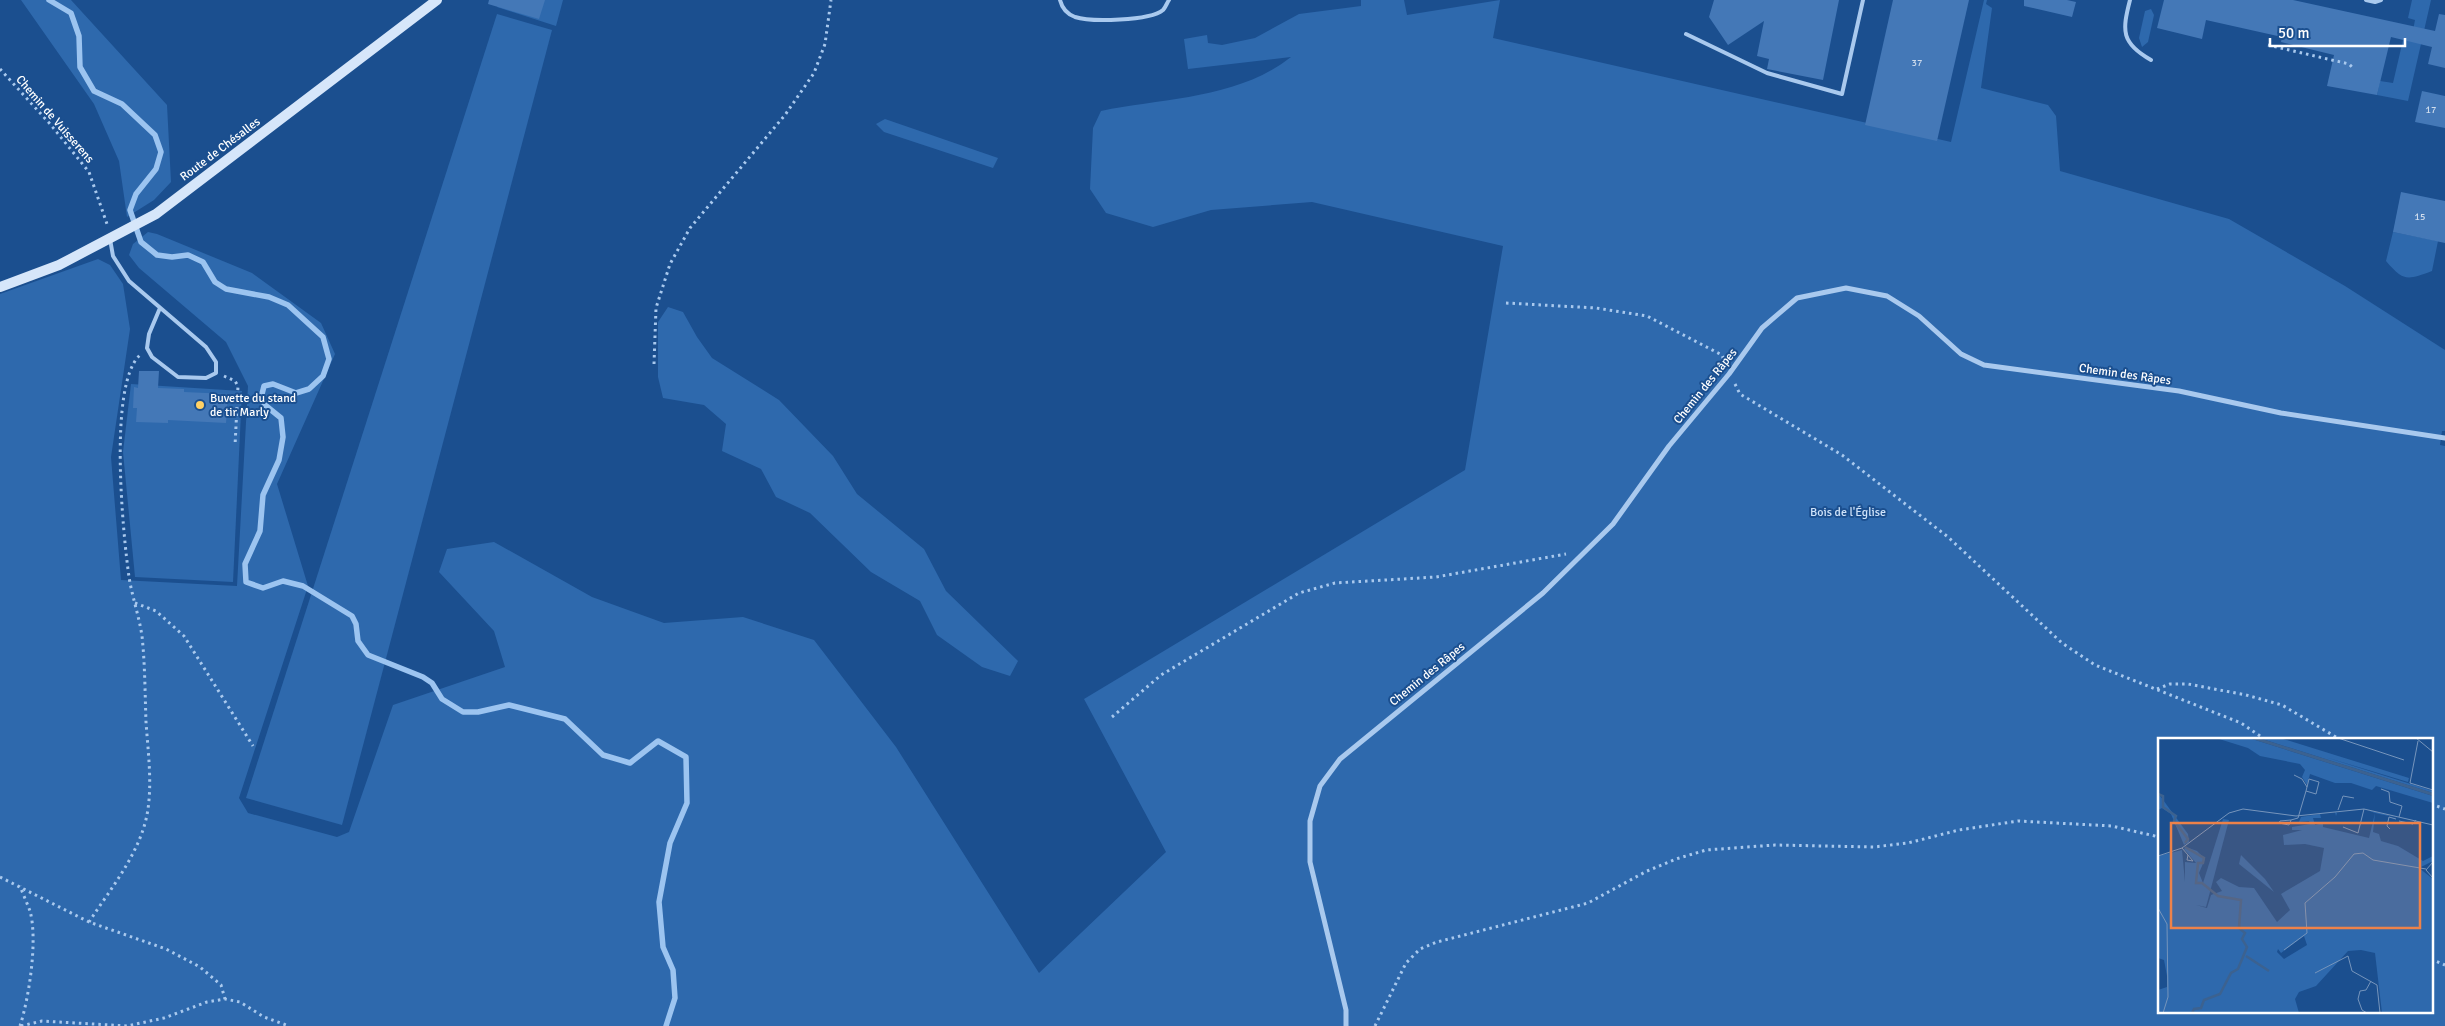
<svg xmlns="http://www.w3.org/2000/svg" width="2445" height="1026" font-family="Signika,sans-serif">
<rect width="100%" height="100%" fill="#1b4f8f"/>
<g fill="#2e69ad" fill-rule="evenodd">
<path d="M21 0H71L167 105 171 182 154 200 127 217 119 161 94 104Z"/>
<path d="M500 0H563L556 26 497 7Z"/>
<path d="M1361 0H1404L1407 15 1500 0 1493 38 1951 142 1984 0H1987L1986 4 1992 8 1981 88 2048 105 2056 116 2060 171 2229 219 2345 286 2445 350V431H2442L2440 445 2445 446V1026H0V294L98 259 110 265 123 284 130 329 111 457 121 580 237 586 248 386 226 342 139 268 129 255 133 244 148 232 157 234 252 273 321 323 335 354 277 484 308 586 239 798 248 813 337 837 349 832 393 705 505 667 494 631 439 572 447 549 494 542 592 597 664 623 743 617 814 640 896 747 1039 973 1166 852 1084 699 1465 470 1503 246 1312 202 1211 210 1153 227 1106 213 1090 189 1093 128 1101 111C1165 98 1238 99 1291 57L1188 69 1184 39 1207 35 1208 43 1222 45 1255 38 1299 14 1361 6ZM2159 740H2431V1012H2159Z"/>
<path d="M2412 0H2431L2408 101 2377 95 2380 81 2393 83 2403 40 2411 41 2415 20 2408 18Z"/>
<path d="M2151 9 2154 15 2148 42 2142 47 2139 38 2145 11Z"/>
<path d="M497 14 552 30 342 825 246 798Z"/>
<path d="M885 119 998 158 993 168 884 132 876 124Z"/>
<path d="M2393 232 2438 241 2432 271C2407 280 2404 282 2386 261Z"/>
<path d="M668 307 683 312 697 337 712 358 779 400 833 456 857 494 924 549 946 591 1018 661 1010 676 982 667 937 635 920 601 871 572 810 513 776 497 761 469 722 451 726 424 704 405 663 398 658 377V322Z"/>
<path d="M131 384 242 391 233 582 135 577 123 452Z"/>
</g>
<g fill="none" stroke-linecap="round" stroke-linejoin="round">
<path stroke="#9cc4f0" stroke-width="5.5" d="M49 0 71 13 79 36 80 67 94 91 122 104 155 135 161 152 156 169 136 194 130 210 141 242 157 255 172 257 188 255 203 262 215 282 226 289 269 297 288 305 323 337 329 359 323 376 309 389 296 393 273 384 264 386 261 398 265 405 281 418 283 437 279 460 263 495 260 531 245 564 246 582 263 588 283 581 303 586 352 616 356 624 358 641 368 655 423 677 432 683 442 699 463 712H478L509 705 565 719 603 755 630 763 658 741 686 757 687 803 670 843 659 902 663 947 673 970 675 998 666 1026"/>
</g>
<g fill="#4478b7">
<path d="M489 0H545L539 19 488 4Z"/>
<path d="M1714 0H1839L1823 80 1767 69 1769 59 1757 56 1764 21 1728 45 1709 17Z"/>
<path d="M1893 0H1969L1937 141 1865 125Z"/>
<path d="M2024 0H2067L2076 2 2072 17 2024 6Z"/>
<path d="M2164 0H2293L2435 31 2439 14 2445 15V68L2428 64 2432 47 2391 37 2377 95 2327 86 2334 55 2281 42 2282 37 2206 20 2202 39 2157 28Z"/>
<path d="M2422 91 2445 96V128L2415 122Z"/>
<path d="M2401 192 2445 201V243L2393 232Z"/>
<path d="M139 371H159L158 388 184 389V392L228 394 226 423 168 420V423L136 422 137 408H133L134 387 138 388Z"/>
</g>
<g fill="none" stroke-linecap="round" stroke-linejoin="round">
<g stroke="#a9c9ee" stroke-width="3" stroke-dasharray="2.5 4" stroke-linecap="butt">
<path d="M2268 45 2349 64 2354 69"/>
<path d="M0 69 51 125 89 172 107 224"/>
<path d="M1506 303 1596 308 1647 316 1722 355 1725 363"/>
<path d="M654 364 656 308 670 264 690 228 785 115 814 73 825 44 831 0"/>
<path d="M224 376 235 381 238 386 235 446"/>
<path d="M1735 384 1740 394 1842 455 1948 537 2062 643 2095 665 2241 723 2266 740"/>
<path d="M135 603 156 611 184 636 253 746"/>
<path d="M2157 689 2170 684H2188L2246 695 2282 705 2341 740"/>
<path d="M1112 717 1161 675 1299 593 1335 583 1436 577 1566 554"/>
<path d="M2431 804 2445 809"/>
<path d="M0 877 89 922 166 949 200 967 221 985 225 999"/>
<path d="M89 922C111 888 142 851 148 809 152 781 148 751 146 722 145 694 145 664 142 636 139 616 132 596 129 577 123 534 108 384 140 355"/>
<path d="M2431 959 2445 965"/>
<path d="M20 1026C29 998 38 940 30 911 27 903 23 894 20 886"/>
<path d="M21 1026 42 1021 127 1026 164 1018 207 1002 225 999 240 1002 264 1017 289 1026"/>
<path d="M1375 1026 1406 963 1420 949 1437 942 1588 903 1647 871 1676 859 1706 850 1775 845 1874 847 1908 843 1959 830 2018 821 2112 826 2159 837"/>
</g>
<g stroke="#a9c9ee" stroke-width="4">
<path d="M1060 0C1062 8 1067 14 1075 17 1090 22 1150 21 1163 10 1165 8 1167 3 1169 0"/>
<path d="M2130 0C2122 31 2121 43 2151 60"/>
<path d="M2366 0 2375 2 2381 0"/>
<path d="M1686 34 1767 73 1842 94 1863 0"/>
<path d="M110 239 113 256 129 281 206 347 216 362V373L206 378 178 377 152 357 147 348 149 334 160 308"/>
</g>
<path stroke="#a9c9ee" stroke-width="5" d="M1346 1026V1010L1310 862V821L1320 786 1340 759 1543 593 1613 524 1669 446 1729 374 1762 328 1797 298 1846 288 1887 296 1919 316 1961 354 1984 365 2179 391 2281 413 2445 438"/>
<path stroke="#d6e6fa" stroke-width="10" d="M0 287 59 265 156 214 437 0"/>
</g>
<circle fill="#ffd166" stroke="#1b4f8f" stroke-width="2" cx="200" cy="405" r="5"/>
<g text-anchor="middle" stroke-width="4" stroke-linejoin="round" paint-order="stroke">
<g font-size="10" fill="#d0dded">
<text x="1917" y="66">37</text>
<text x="2431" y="113">17</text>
<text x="2420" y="220">15</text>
</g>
<g font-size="12" fill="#fff" stroke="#1b4f8f">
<text transform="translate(55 119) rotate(49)" y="4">Chemin de Vuisserens</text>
<text transform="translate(220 149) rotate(-37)" y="4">Route de Chésalles</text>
<text transform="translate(2125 374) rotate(8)" y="4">Chemin des Râpes</text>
<text transform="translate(1705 386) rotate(-51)" y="4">Chemin des Râpes</text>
<text transform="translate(1427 674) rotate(-39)" y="4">Chemin des Râpes</text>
</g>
<g font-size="12" fill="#fff" stroke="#1b4f8f" text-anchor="start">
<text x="210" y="402">Buvette du stand<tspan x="210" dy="14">de tir Marly</tspan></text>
</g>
<g font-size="12" fill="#cfe3fa" stroke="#1b4f8f">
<text x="1848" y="516">Bois de l'Église</text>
</g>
</g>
<g transform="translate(2158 738)">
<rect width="275" height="275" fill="#1b4f8f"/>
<path d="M58 0H91L275 58V65L218 48 214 52 193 45H177L152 36 149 47 144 39 147 32 142 26 102 18 90 10ZM101 0H122L251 40 250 44 167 19 275 53V55ZM0 55 30 96 31 104 26 107 13 76 4 70 0 72ZM209 72 230 77 231 78 217 75 215 94 221 96 223 103 240 108 265 123 275 118V123L261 130 275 141V275H224L217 215 203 212 190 213 158 248 141 254 137 261 141 275H0V252L9 249V238L6 222 0 220V118L24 112 27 144V124L38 125 26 111 28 109 39 113 47 121 41 135 45 145 65 81 71 82 48 169 38 167 49 170 53 157 64 153 58 144 63 140 81 149 96 150 119 184 132 172 123 156 162 133 166 110 147 106 126 107 125 97 144 92H134V89L152 86 151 83 141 84 143 79 162 76 163 80H155L157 87 165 85V76L177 74 179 75 178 78 177 74 165 76V89L211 100 217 75ZM146 198 149 207 126 221 119 214 120 211 123 215ZM83 117 107 141 116 154 81 126Z" fill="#2e69ad" fill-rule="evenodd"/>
<path d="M91 0H101L266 52 275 55V58Z" fill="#3c6290"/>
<path fill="none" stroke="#3c6290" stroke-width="2.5" d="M0 56 5 58V69L18 78 16 83 30 101 27 105M27 109 46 120 45 125H40L38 145H44L60 158 83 162 81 190 87 195 84 201 89 209 80 231 73 235 62 256 46 262 43 270 36 271 34 275M88 218 111 233"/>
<path fill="none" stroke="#7695bc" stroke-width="1" d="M180 0 246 22M258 0 275 14M260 3 252 45 275 52M136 37 144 41 149 49M223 51 231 54 232 64 244 68 241 79M180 72 185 58 196 60M133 82 140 80 148 53 158 56 161 44 151 41 148 53M133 82 131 87 121 85 122 83ZM241 83 255 86 258 82M185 89 200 95 206 71M232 91 229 88 231 79 238 81M24 110 35 123 29 122 30 117M0 118 24 110 71 75 85 71 138 78 206 71 275 87M275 124 268 132 275 140M0 170 9 186 10 259 5 275M126 212 149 195 147 165 177 139 196 116 205 115 215 122 268 131M157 235 190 218 194 233 219 247 222 275M209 275 204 272 200 261 202 253 208 252 213 243"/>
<path fill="#ee8249" fill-opacity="0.15" stroke="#ee8249" stroke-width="2.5" d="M13 85H262V190H13Z"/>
<rect width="275" height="275" fill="none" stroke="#fff" stroke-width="2.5"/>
</g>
<path d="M2270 38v8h135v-8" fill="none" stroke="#ffffff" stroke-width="2.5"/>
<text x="2278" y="38" font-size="15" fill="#ffffff" stroke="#1b4f8f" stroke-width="4" paint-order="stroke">50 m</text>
</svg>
